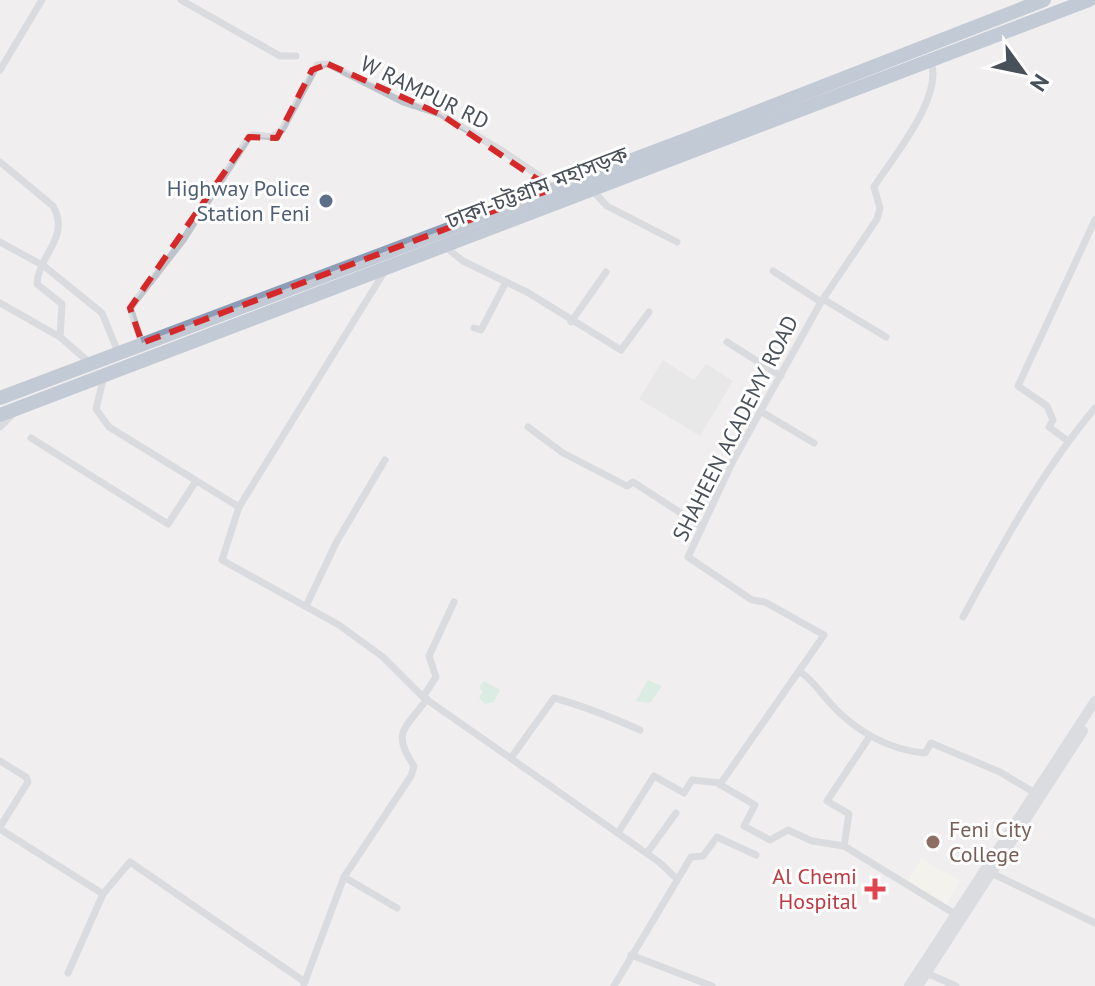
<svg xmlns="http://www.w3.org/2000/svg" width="1095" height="986" font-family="'PT Sans','Noto Sans Bengali',sans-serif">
<rect width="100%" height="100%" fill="#f0eeee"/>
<path fill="#f9f6e9" d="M921 859 960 881 946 905 907 883Z"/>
<path fill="#e1dfdf" d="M663 360 694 380 706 364 733 381 700 436 639 399Z"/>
<g fill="#c1e9d3">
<path d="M648 680 662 686 650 703 636 701Z"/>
<path d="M484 681 500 690 494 702 485 704 479 698 483 692 479 687Z"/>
</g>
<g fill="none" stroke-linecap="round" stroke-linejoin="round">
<g stroke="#bec4cb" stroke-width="7">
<path d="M181 0 280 56H296"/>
<path d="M0 70 42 0"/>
<path d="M0 162 53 206C71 238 38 255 37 284L62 304 60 337 90 363"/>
<path d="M592 190 607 206 677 242"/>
<path d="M0 242 44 266 102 313 118 352"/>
<path d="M443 245 463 261 527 292 621 350 649 312"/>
<path d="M386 269 239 507 222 560 339 625 383 657 423 697 659 862 676 878"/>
<path d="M773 271 821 302"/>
<path d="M823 299 886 337"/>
<path d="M0 303 60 337"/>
<path d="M571 322 606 272"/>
<path d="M474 328 481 330 506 282"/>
<path d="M727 342 781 376"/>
<path d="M142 343 130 308 183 240 249 137 253 135 272 137 282 130 317 65 328 64 403 102 440 114 501 150 544 179 552 189"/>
<path d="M104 376 96 409 109 427 239 507"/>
<path d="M760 411 814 443"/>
<path d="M0 427 14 413"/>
<path d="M528 427 563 453 627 486 633 482 701 526"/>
<path d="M31 438 168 524 196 481"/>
<path d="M1068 441 1049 427 1053 420 1047 406 1018 386 1095 220"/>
<path d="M307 604 336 543 385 460"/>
<path d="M963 617C1002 545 1042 471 1095 408"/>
<path d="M799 671C812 679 820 692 830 703 854 730 888 750 925 753L931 743 1000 772 1035 793"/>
<path d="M423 697 436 677 429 656 454 602"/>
<path d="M870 736 827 801 849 814 844 846 955 914"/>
<path d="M511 758 554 698C584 706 611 717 640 730"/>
<path d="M0 761 26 777 28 782 0 827"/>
<path d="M719 784 755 805 744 826 770 840 788 830 812 841 844 846"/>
<path d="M0 829 103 894"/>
<path d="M618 833 654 776 684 793 692 780 721 783 824 635 765 602 752 600 688 557 733 461 821 302 877 219 880 208 874 187C893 157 946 94 930 60"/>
<path d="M647 853 676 813"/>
<path d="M987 871 1095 923"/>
<path d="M344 877 397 908"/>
<path d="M631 955 712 986"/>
<path d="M924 972 956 986"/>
<path d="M68 973 103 894 130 862 305 982"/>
<path d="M304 984 344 877 411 776 414 766C391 732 405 729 427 699"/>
<path d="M614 986 691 857 703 856 717 837 756 855"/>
</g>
<g stroke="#bec5cf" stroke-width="10">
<path d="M909 986 1095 701"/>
<path d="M918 986 1083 731"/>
</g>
<g stroke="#8b9db7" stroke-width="14">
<path d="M0 398 693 137 1044 0"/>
<path d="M0 415 1089 0"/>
</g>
</g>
<path d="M0 0H1095V986H0ZM328 64 440 114 552 189 142 343 130 308 249 137 277 138 312 70Z" fill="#f0eeee" fill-opacity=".55" fill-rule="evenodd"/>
<path fill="none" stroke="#d62828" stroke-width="6" stroke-dasharray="16 10" stroke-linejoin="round" d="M328 64 440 114 552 189 142 343 130 308 249 137 277 138 312 70Z"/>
<circle fill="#5c6f8a" stroke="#fff" stroke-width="3" cx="326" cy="201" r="8"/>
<circle fill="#8d6e63" stroke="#fff" stroke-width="3" cx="933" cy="842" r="8"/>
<path fill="#e0444e" stroke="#fff" stroke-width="3" d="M871 877h8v8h8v8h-8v8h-8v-8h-8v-8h8z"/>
<g text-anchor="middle" stroke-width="6" stroke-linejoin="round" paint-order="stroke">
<g font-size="22" fill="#485059" stroke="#fff">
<text transform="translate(425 92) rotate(26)" y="8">W RAMPUR RD</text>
<text transform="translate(537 187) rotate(-21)" y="8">ঢাকা-চট্টগ্রাম মহাসড়ক</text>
<text transform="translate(735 428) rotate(-63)" y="8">SHAHEEN ACADEMY ROAD</text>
</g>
<g font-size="22" fill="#4e5e75" stroke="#fff" text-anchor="end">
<text x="310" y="196">Highway Police<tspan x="310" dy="25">Station Feni</tspan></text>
</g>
<g font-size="22" fill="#785e54" stroke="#fff" text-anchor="start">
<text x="949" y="837">Feni City<tspan x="949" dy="25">College</tspan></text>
</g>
<g font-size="22" fill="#be3a42" stroke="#fff" text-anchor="end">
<text x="857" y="884">Al Chemi<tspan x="857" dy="25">Hospital</tspan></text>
</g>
</g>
<g transform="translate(1023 72) rotate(123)" stroke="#ffffff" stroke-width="6" paint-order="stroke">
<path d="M0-6L14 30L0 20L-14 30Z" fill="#485059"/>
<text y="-12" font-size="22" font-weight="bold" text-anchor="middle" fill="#485059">N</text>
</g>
</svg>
